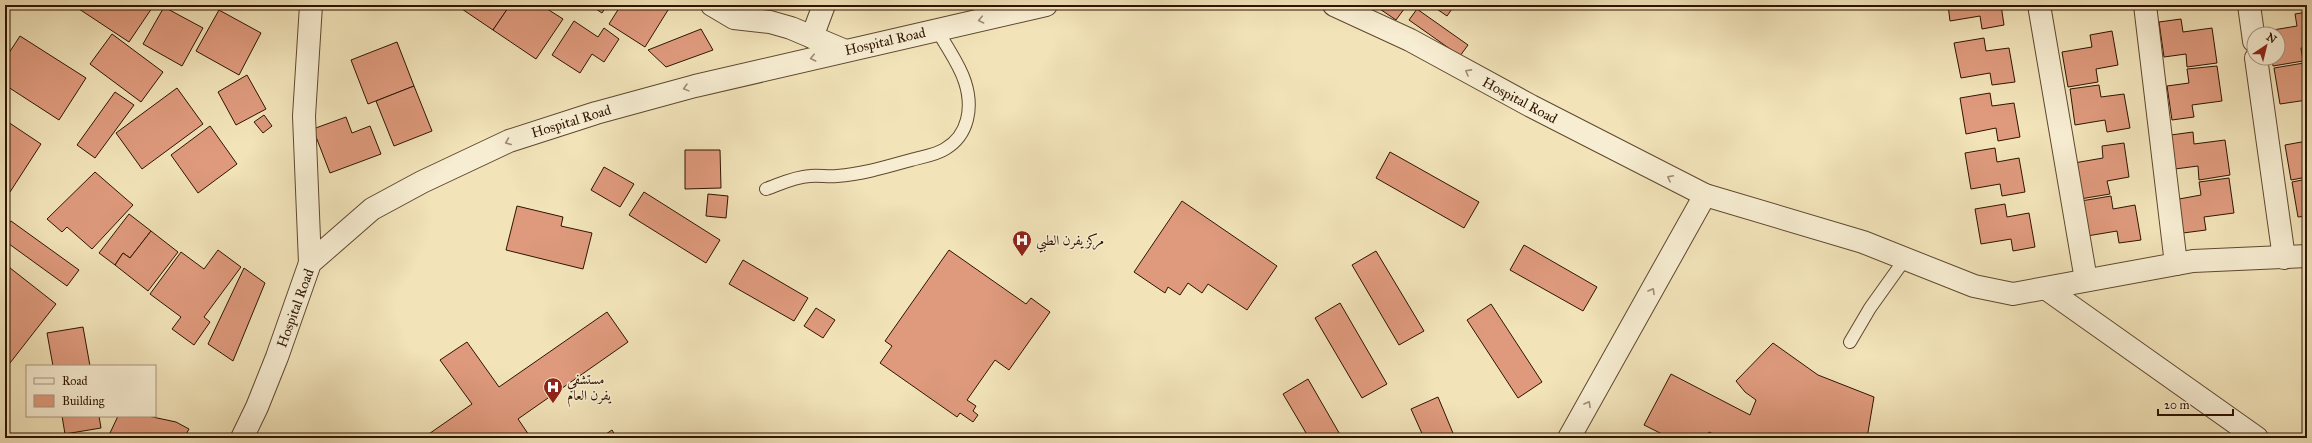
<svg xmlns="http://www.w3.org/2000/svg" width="2312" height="443" font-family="'IM FELL Great Primer',Amiri,serif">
<rect width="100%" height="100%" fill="#f2e3b9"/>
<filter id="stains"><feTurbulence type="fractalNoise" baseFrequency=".005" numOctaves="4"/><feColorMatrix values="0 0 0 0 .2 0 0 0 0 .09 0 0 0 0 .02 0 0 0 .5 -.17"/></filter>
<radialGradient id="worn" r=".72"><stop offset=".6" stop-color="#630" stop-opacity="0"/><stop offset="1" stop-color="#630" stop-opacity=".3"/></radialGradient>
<g fill="#df9a7d" stroke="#2e1400">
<path d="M73 5H154L129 42Z"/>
<path d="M456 5H510L493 30Z"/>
<path d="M510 5H541L563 19 536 59 493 30Z"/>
<path d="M590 5H607L602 13Z"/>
<path d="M621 5H660L668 10 645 47 609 24Z"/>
<path d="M1374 5H1407L1396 20Z"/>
<path d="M1431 5H1452L1454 6 1447 16Z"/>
<path d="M1948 5H2001L2004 25 1982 29 1980 16 1950 21Z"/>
<path d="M164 7 203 28 182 66 143 44Z"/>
<path d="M1417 9 1468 45 1460 56 1409 20Z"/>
<path d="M219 10 261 33 239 75 196 51Z"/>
<path d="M2307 12V47L2301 48 2303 61 2273 66 2272 58H2278V34H2268L2267 31 2297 26 2295 14Z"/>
<path d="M2181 19 2183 32 2212 28 2217 63 2187 67 2186 54 2164 57 2159 22Z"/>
<path d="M574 21 598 37 604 28 619 39 604 62 592 54 580 73 552 55Z"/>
<path d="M701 29 713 50 666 67 648 50Z"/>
<path d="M2112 31 2118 65 2096 69 2098 82 2068 87 2062 52 2092 47 2090 35Z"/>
<path d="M112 34 163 72 141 102 90 64Z"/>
<path d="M20 36 86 78 59 120 5 85V59Z"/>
<path d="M1984 38 1986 51 2009 48 2015 82 1992 85 1990 73 1961 78 1954 43Z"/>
<path d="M397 42 414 86 368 104 351 60Z"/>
<path d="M2304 63 2307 77V100L2280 104 2274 68Z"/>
<path d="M2217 66 2222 101 2192 105 2194 117 2172 120 2167 86 2189 83 2187 69Z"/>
<path d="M247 75 266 109 236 125 218 92Z"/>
<path d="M2099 85 2101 97 2124 94 2130 128 2107 132 2105 120 2075 125 2070 89Z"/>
<path d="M414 86 432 131 394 146 376 101Z"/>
<path d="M177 88 203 124 142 169 116 133Z"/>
<path d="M115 92 134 105 95 158 77 145Z"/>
<path d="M1990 93 1992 106 2014 103 2020 137 1998 141 1996 128 1966 134 1960 98Z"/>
<path d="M264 115 272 126 263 133 254 122Z"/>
<path d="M346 117 352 133 370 126 381 154 330 173 313 129Z"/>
<path d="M5 120 41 144 10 192 5 190Z"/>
<path d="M210 126 237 164 198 193 171 155Z"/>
<path d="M2193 132 2194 144 2225 140 2230 175 2199 180 2198 166 2175 169 2171 135Z"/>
<path d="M2307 141V177L2291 180 2285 145Z"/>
<path d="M2124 143 2129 177 2107 181 2110 194 2080 199 2074 163 2103 158 2102 146Z"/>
<path d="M1995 148 1997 162 2019 158 2025 192 2002 196 2000 184 1971 189 1965 153Z"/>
<path d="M685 150H720L721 188 685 189Z"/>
<path d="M1390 152 1479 202 1464 228 1376 178Z"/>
<path d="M604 167 634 184 620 207 591 190Z"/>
<path d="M95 172 133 205 92 249 67 227 62 232 47 219Z"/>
<path d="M2229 178 2234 213 2204 217 2206 230 2183 233 2179 199 2201 195 2199 182Z"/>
<path d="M2307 179V216L2298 217 2292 182Z"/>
<path d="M644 192 720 240 706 263 629 215Z"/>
<path d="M708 194 728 196 726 218 706 216Z"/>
<path d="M2111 196 2113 209 2135 205 2141 240 2119 243 2117 231 2087 236 2081 201Z"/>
<path d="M1182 201 1277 266 1247 310 1208 284 1202 293 1188 283 1180 295 1168 287 1165 293 1134 272Z"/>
<path d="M2005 204 2007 217 2029 213 2035 247 2013 251 2011 239 1981 244 1975 209Z"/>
<path d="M517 206 563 217 561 226 592 233 583 269 506 250Z"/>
<path d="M129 214 151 231 130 258 123 253 115 265 99 253Z"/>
<path d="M11 221 79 270 67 286 5 241V228Z"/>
<path d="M151 231 178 252 148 291 115 265 123 253 130 258Z"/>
<path d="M1524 245 1597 287 1583 311 1510 270Z"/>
<path d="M218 250 241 267 204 317 210 322 194 345 172 329 181 317 150 294 181 252 204 269Z"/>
<path d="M949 250 1026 304 1031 298 1050 312 1009 370 995 360 967 400 976 406 973 411 978 415 973 422 960 413 957 417 880 363 892 346 885 341Z"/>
<path d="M1376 251 1424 331 1399 345 1352 265Z"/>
<path d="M743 260 808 298 794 321 729 284Z"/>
<path d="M5 264 56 304 10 363 5 359Z"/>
<path d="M244 268 265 283 233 361 208 344Z"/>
<path d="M1340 303 1387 384 1362 398 1315 318Z"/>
<path d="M1491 304 1542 382 1518 398 1467 320Z"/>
<path d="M816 308 835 320 823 338 804 326Z"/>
<path d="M607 312 628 342 518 419 531 438H423L472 404 440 360 467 342 499 387Z"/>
<path d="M83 327 90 366H53L47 333Z"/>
<path d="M1773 343 1818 375 1874 397 1867 438H1721L1709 432 1705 438H1670L1644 425 1671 374 1750 415 1756 400 1745 392 1736 381Z"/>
<path d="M1308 379 1342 438H1309L1283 394Z"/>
<path d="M1438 397 1455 438H1424L1411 409Z"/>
<path d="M62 416H99L101 428 65 434Z"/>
<path d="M118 416H148L176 422 189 429 184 438H119L110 433Z"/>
<path d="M612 430 617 438H600Z"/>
</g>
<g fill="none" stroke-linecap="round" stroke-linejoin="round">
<g stroke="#5f482e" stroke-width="14">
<g id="service">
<path d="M766 189C780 184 794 177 810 176 819 175 828 177 837 176 863 174 886 167 911 160 921 157 936 155 945 149 969 135 973 107 965 82 959 63 946 47 937 29"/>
<path d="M1850 342 1870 308 1905 259"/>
</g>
</g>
<g stroke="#5f482e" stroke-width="24">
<g id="minor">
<path d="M712 5 734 18 770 22 791 28 843 50"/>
<path d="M1334 5 1410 40 1531 106 1705 195 1863 242 1974 286 2013 294 2193 261 2307 256"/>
<path d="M2039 5 2086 280"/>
<path d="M2145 5 2176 264"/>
<path d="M2249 5 2254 41"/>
<path d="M812 37 824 5"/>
<path d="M2256 58 2284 258"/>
<path d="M310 263 304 116 311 5"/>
<path d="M2048 290 2257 438"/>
<path d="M242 438 257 407 277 357 310 263 372 209 422 182 509 141 596 113 695 86 1046 5"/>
<path d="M1569 438 1705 195"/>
</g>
</g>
<use href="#service" stroke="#f7edd2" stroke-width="12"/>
<use href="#minor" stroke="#f7edd2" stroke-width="22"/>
</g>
<defs><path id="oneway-chevron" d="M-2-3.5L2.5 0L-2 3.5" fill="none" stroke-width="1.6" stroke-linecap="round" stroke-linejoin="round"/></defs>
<g stroke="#9d8b74">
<use href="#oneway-chevron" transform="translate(981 20) rotate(168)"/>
<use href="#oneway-chevron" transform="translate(813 58) rotate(167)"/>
<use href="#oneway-chevron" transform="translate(1468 72) rotate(-151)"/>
<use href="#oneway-chevron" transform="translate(686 88) rotate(165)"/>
<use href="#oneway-chevron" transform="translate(508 142) rotate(158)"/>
<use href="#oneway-chevron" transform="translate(1670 178) rotate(-153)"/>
<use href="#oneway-chevron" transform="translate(1652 291) rotate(-61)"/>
<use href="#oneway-chevron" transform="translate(1588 404) rotate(-61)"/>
</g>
<defs>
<g id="hospital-pin" transform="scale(1)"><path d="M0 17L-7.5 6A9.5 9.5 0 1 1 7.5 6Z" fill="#8f2418" stroke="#f7edd2"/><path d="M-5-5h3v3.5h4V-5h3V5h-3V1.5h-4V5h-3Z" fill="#fff"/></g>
</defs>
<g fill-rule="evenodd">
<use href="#hospital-pin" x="1022" y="240"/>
<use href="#hospital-pin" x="553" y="387"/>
</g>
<g text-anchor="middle" stroke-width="3" stroke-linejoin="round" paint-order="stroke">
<g font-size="14" fill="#2e1400" stroke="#f7edd2">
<text transform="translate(885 41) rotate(-13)" y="5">Hospital Road</text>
<text transform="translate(1520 100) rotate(28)" y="5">Hospital Road</text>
<text transform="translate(571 121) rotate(-17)" y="5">Hospital Road</text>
<text transform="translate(295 308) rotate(-70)" y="5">Hospital Road</text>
</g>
<g font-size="14" fill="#2e1400" stroke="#f7edd2" text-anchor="start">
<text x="1036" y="245">مركز يفرن الطبي</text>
<text x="567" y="384">مستشفي<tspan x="567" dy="16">يفرن العام</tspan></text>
</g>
</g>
<rect width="2312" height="443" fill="none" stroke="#f2e3b9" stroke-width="20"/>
<rect x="6" y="6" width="2300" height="431" fill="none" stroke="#2e1400" stroke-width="2"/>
<rect x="10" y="10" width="2292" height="423" fill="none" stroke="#2e1400"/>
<rect x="26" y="365" width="130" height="52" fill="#f7edd2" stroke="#a7967e"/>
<rect x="34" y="378" width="20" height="6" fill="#f7edd2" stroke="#a7967e"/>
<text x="62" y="385" font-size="12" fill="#2e1400">Road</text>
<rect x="34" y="395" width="20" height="12" fill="#df9a7d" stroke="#a7967e"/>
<text x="62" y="405" font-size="12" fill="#2e1400">Building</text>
<g transform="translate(2266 46) rotate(35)"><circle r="19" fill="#f7edd2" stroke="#a7967e"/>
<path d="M0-3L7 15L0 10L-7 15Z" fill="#8f2418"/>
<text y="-6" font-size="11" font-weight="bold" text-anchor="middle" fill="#2e1400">N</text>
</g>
<path d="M2158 409v6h75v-6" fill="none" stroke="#2e1400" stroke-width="2"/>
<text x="2164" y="409" font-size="12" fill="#2e1400" stroke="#f7edd2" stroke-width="3" paint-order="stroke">20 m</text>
<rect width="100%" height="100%" filter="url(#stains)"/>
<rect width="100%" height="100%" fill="url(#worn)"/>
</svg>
